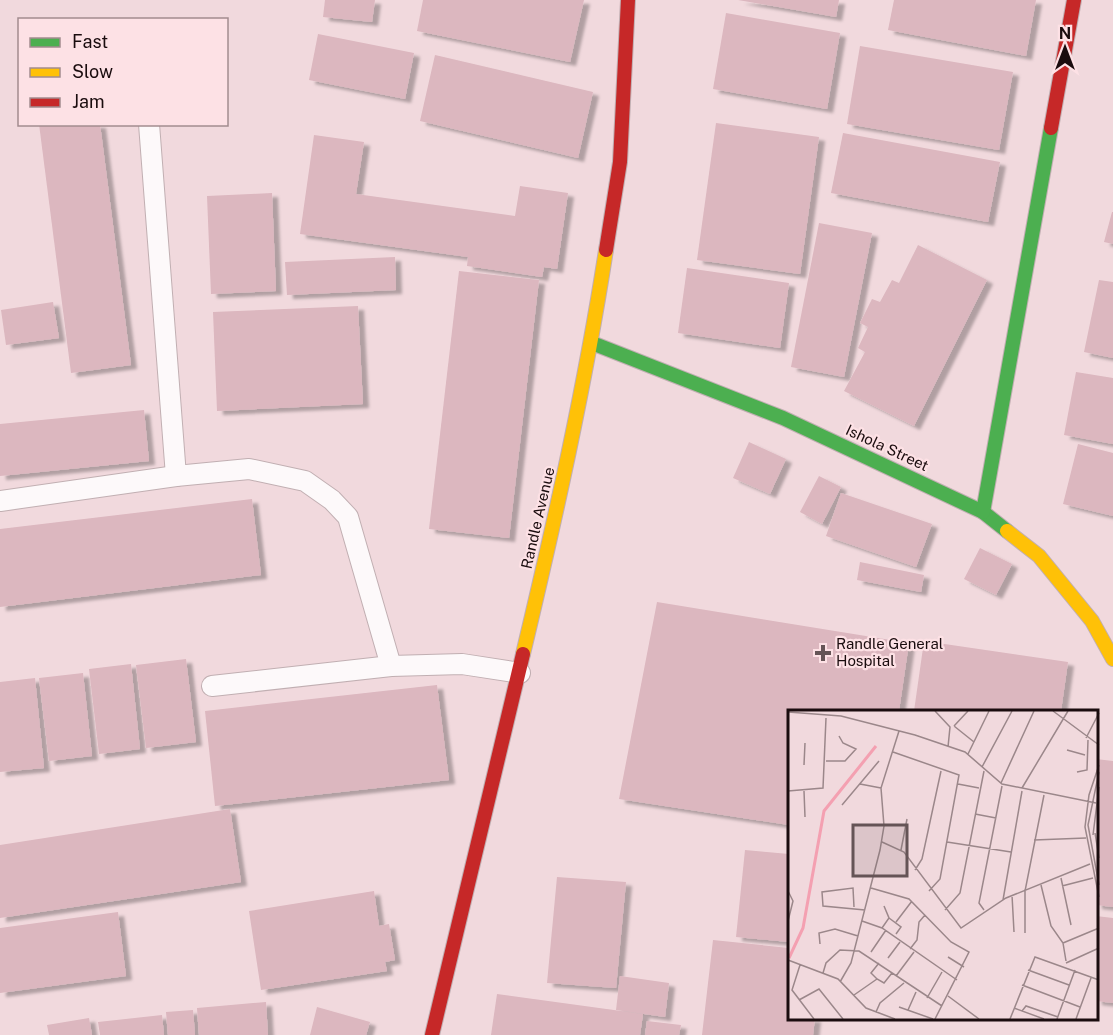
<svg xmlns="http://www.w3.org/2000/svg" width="1113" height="1035" font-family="'Public Sans',sans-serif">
<defs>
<filter id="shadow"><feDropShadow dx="6" dy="4" stdDeviation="1.5" flood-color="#0004"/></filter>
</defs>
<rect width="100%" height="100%" fill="#f1d9dd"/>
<g fill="#dcb7bf" filter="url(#shadow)">
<path d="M325 0H375L372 22 323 17Z"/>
<path d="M423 0H584L570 62 417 31Z"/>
<path d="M738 0H839L836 17Z"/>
<path d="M894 0H1036L1026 56 888 30Z"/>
<path d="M726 13 840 33 827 109 713 89Z"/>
<path d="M318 34 414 53 405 99 309 80Z"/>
<path d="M860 46 1013 72 999 150 847 124Z"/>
<path d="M435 55 593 92 578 158 420 121Z"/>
<path d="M716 123 819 137 800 274 697 260Z"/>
<path d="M39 124H100L131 365 71 373Z"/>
<path d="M843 133 1000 162 988 222 831 193Z"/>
<path d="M314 135 364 142 356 194 515 216 520 186 568 193 557 269 544 267 542 277 467 266 468 257 300 234Z"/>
<path d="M272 193 276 291 211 294 207 196Z"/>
<path d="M1112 212H1113V244L1104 242Z"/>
<path d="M819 223 872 233 844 377 791 367Z"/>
<path d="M918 245 987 280 914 426 844 391 865 352 858 348 868 327 860 323 872 299 880 302 892 280 899 283Z"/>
<path d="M395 257 396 290 287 295 285 262Z"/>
<path d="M687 268 789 283 780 348 678 333Z"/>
<path d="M459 271 539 280 509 538 429 529Z"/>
<path d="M1099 280 1113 282V358L1084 352Z"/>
<path d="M53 302 59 338 6 345 1 310Z"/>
<path d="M358 306 363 404 217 411 213 312Z"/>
<path d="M1076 372 1113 378V444L1064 435Z"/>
<path d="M144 410 149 461 0 476V424Z"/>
<path d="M749 442 786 459 770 494 733 478Z"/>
<path d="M1078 444 1113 453V516L1063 504Z"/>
<path d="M819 476 841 487 822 524 800 512Z"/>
<path d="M841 493 932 524 916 567 826 536Z"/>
<path d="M252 499 261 575 0 607V529Z"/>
<path d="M980 548 1012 564 996 595 964 579Z"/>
<path d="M860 562 924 575 921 592 857 580Z"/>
<path d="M657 602 909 643 899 711H789V825L619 799Z"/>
<path d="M924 641 1068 662 1061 711H914Z"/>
<path d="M186 659 196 742 146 748 136 665Z"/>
<path d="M131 664 140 749 99 754 89 669Z"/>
<path d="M83 673 92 756 49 761 39 678Z"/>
<path d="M35 678 44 768 0 772V682Z"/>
<path d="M437 685 449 780 215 806 205 711Z"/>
<path d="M1096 759 1113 761V907L1096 905Z"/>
<path d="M230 809 241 882 0 918V845Z"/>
<path d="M745 850 789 854V942L736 937Z"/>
<path d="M557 877 626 882 616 988 547 983Z"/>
<path d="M374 891 379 926 389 924 395 960 385 962 387 971 261 990 249 911Z"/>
<path d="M118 912 126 976 0 993V928Z"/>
<path d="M1096 916 1113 918V1003L1096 1001Z"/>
<path d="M713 940 789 948V1018H815L813 1035H702Z"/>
<path d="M620 976 669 983 665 1017 616 1010Z"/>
<path d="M497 994 643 1014 640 1035H491Z"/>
<path d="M266 1002 268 1035H199L197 1008Z"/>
<path d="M317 1007 370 1022 366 1035H310Z"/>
<path d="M193 1010 195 1035H168L166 1012Z"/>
<path d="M162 1015 164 1035H100L98 1022Z"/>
<path d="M89 1018 92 1035H49L47 1025Z"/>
<path d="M647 1021 681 1025 679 1035H645Z"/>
</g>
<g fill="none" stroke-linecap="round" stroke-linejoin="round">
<g stroke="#c1afb2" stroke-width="22">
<g id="lane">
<path d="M149 124 176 476"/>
<path d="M0 501 176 476 249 469 305 481 332 500 348 517 391 666"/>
<path d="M212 686 391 666 462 664 520 673"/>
</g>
</g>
<g stroke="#c1afb2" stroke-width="16">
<g id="fast">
<path d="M592 343 783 418 983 512 1007 531"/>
<path d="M983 512 1051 128"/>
</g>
</g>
<g stroke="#c1afb2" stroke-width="16">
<g id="slow">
<path d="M1007 531 1039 556 1092 621 1113 659"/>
<path d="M523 654C555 520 585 386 606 250"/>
</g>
</g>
<g stroke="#c1afb2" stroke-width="16">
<g id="jam">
<path d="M1051 128 1074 0"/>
<path d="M606 250 620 162 628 0"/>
<path d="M432 1035 523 654"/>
</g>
</g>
<use href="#lane" stroke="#fdf9fa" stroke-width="20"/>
<use href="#fast" stroke="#4caf50" stroke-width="14"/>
<use href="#slow" stroke="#ffc107" stroke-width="14"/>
<use href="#jam" stroke="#c62828" stroke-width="14"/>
</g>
<path fill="#655456" stroke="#fde1e5" stroke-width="2" d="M820 644h6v6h6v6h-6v6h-6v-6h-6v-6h6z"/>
<g text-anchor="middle" stroke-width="4.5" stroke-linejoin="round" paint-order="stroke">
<g font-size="15" fill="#1a0c0e" stroke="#fde1e5">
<text transform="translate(887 448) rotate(25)" y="5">Ishola Street</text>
<text transform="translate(538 518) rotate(-77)" y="5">Randle Avenue</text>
</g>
<g font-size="15" fill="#1a0c0e" stroke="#fde1e5" text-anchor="start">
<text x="836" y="649">Randle General<tspan x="836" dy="17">Hospital</tspan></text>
</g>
</g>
<g transform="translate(788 710)">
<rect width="310" height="310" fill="#f1d9dd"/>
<path fill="none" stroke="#f4a0b1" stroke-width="3" d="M1 248 15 218 36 101 88 36"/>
<path fill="none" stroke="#9b878a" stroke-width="1.5" d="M147 1 162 17 160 37M265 1 311 35M0 2 53 6 127 25 177 42 214 74 308 93M166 16 186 32M166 16 180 1M298 28 311 3M279 40 297 45M105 42 171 65 152 169 141 181M180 44 201 1M38 51H57L68 39 55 33 51 26M16 55 17 33M311 55 301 85 297 117 311 187M194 57 224 1M289 62 299 60 300 30M311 62 300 115 311 175M213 73 246 1M72 74 93 78M170 74 191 78M234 78 280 1M0 81 35 78 38 8M16 81 17 107M54 95 91 51M187 104 208 108M307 123 311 148M305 125 311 77M246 130 298 128M94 132 116 142 173 218 218 188 302 154M159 132 223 142M113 140 119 109M127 160 134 149 153 61M273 168 283 215M253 175 263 216 275 233 278 251M274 176 305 168M83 178 121 189 163 232 181 242 147 309M0 181 5 191 0 211M224 185 226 222M215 190 234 81M66 197 65 178 34 182 35 196 77 200M157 200 172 183 196 61M196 200 191 193 214 76M101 208 113 217 108 224M74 211 94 218 169 270M108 212 124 191M94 218 101 208 96 196M237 223V181L256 85M275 233 311 218M32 234 31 223 47 219 70 226M122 239 129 230 131 212 137 205M83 242 98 220M160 247 176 257M100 248 112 232M0 250 50 269 78 298 107 309M91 253 83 263 89 269 96 273 104 263M278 253 311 238M12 255 4 280 26 309M240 260 281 275M35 263 38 253 52 240 71 241 154 296M108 266 126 242M52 272 63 253 92 140 96 116 93 78 111 21M234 275 292 297M66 285 89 269M160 286 191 309M139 288 154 262M11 290 31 279 55 309M111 297 145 309M226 298 256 309M120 300 128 282M234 301 238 296 270 307M88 302 92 293 116 273M222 309 247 247 311 270M269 309 287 260M288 309 303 268"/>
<path fill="#655456" fill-opacity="0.15" stroke="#655456" stroke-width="3" d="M65 115H119V166H65Z"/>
<rect width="310" height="310" fill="none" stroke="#1a0c0e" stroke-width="3"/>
</g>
<rect x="18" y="18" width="210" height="108" fill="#fde1e5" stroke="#a28c8f" stroke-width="1.5"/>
<rect x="30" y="38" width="30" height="9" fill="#4caf50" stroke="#a28c8f" stroke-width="1.5"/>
<text x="72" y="48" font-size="18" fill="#1a0c0e">Fast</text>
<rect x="30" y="68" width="30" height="9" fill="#ffc107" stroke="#a28c8f" stroke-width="1.5"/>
<text x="72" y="78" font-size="18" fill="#1a0c0e">Slow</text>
<rect x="30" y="98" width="30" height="9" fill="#c62828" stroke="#a28c8f" stroke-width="1.5"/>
<text x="72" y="108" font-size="18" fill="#1a0c0e">Jam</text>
<g transform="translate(1065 48)" stroke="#fde1e5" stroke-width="4.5" paint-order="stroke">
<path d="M0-4.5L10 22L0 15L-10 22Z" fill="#1a0c0e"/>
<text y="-9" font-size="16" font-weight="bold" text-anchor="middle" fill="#1a0c0e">N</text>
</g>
</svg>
